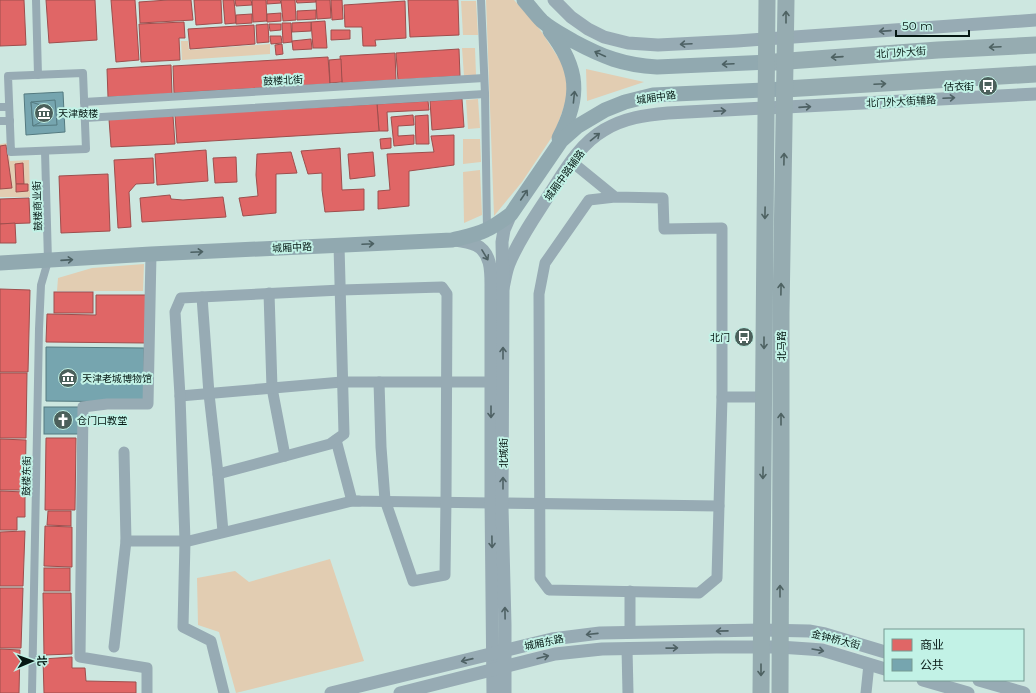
<svg xmlns="http://www.w3.org/2000/svg" width="1036" height="693" font-family="Montserrat,'Noto Sans SC',sans-serif">
<rect width="100%" height="100%" fill="#cde7e0"/>
<g fill="#e2cdb2">
<path d="M486 0H514L536 24 543 34 565 68 568 96 554 134 522 182 494 216Z"/>
<path d="M461 1H476L478 35H463Z"/>
<path d="M181 41H188L189 50 270 44V54L182 60Z"/>
<path d="M462 48H475L476 75 464 76Z"/>
<path d="M586 69 644 82 587 101Z"/>
<path d="M478 99 480 128 468 129 466 100Z"/>
<path d="M463 139H480L481 162 463 164Z"/>
<path d="M8 143 10 161 29 160 30 197H0V144Z"/>
<path d="M480 170 482 215 464 223 463 172Z"/>
<path d="M144 264 143 291H57L58 278 92 268Z"/>
<path d="M330 559 364 661 236 693 219 632 198 625 197 578 235 571 249 582Z"/>
</g>
<g fill="#e06666" stroke="#9e4e4d">
<path d="M0 0H24L26 45 0 46Z"/>
<path d="M46 0H95L97 40 49 43Z"/>
<path d="M111 0H135L139 60 116 62Z"/>
<path d="M168 0H191L193 20 140 23 139 2Z"/>
<path d="M194 0H221L222 23 196 25Z"/>
<path d="M223 0H234L236 23 225 24Z"/>
<path d="M235 0H251L252 5 236 6Z"/>
<path d="M252 0H266L267 21 253 22Z"/>
<path d="M267 0H280L281 3 267 4Z"/>
<path d="M281 0H295L296 20 283 21Z"/>
<path d="M296 0H316V2L297 3Z"/>
<path d="M316 0H330L331 18 317 19Z"/>
<path d="M331 0H342L343 19 332 20Z"/>
<path d="M408 0H458L459 35 410 37Z"/>
<path d="M405 1 406 38 375 40 376 46H363L362 27H345L344 5Z"/>
<path d="M316 10V19L297 20V11Z"/>
<path d="M281 13V21L267 22V14Z"/>
<path d="M252 14V23L236 24V15Z"/>
<path d="M325 21 327 48H313L311 22Z"/>
<path d="M184 22 185 38H179L180 60 141 62 139 24Z"/>
<path d="M311 22V31L292 32V23Z"/>
<path d="M282 23H291L292 42 283 43Z"/>
<path d="M268 24 269 42 257 43 256 25Z"/>
<path d="M269 24H281V30L270 31Z"/>
<path d="M254 25 255 44 190 49 188 29Z"/>
<path d="M331 30H350V39L331 40Z"/>
<path d="M270 36H281L282 43 271 44Z"/>
<path d="M311 39 312 49 293 50 292 41Z"/>
<path d="M282 44 283 54 276 55 275 45Z"/>
<path d="M459 49 460 76 398 80 396 53Z"/>
<path d="M395 53 396 80 342 83 340 56Z"/>
<path d="M328 57 330 84 174 93 173 66Z"/>
<path d="M341 59 342 82 330 83 329 60Z"/>
<path d="M171 65 172 94 108 97 107 69Z"/>
<path d="M462 99 464 127 432 130 430 101Z"/>
<path d="M55 100 57 125 45 120 44 106Z"/>
<path d="M428 101 429 110 387 112 388 131H379L377 104Z"/>
<path d="M377 104 379 131 177 143 175 115Z"/>
<path d="M413 115 414 125 398 126V136L414 135V144L394 146 391 117Z"/>
<path d="M428 115 429 144H416L415 116Z"/>
<path d="M173 116 175 144 111 147 109 119Z"/>
<path d="M454 135V165L409 171V206L378 209V191L390 190 387 154 434 152 431 136Z"/>
<path d="M391 138V148L381 149 380 139Z"/>
<path d="M6 145 12 188 0 189V146Z"/>
<path d="M340 148 342 190 364 189V210L325 212 322 190V173L308 174 301 151Z"/>
<path d="M206 150 208 181 157 185 155 154Z"/>
<path d="M291 152 297 173 276 174V213L243 216 239 198 258 196 256 175 257 154Z"/>
<path d="M373 152 375 176 350 179 348 154Z"/>
<path d="M236 157 237 182 215 183 213 158Z"/>
<path d="M153 158 154 183 136 184 129 192 131 227 118 228 114 160Z"/>
<path d="M23 163 24 184H16L15 164Z"/>
<path d="M108 174 110 231 61 233 59 176Z"/>
<path d="M16 184H28V191L16 192Z"/>
<path d="M170 195 171 199 183 200 223 197 226 217 142 222 140 198Z"/>
<path d="M29 198 30 223 0 224V199Z"/>
<path d="M15 223 16 243H0V224Z"/>
<path d="M0 289 30 290 28 372H0Z"/>
<rect x="54" y="292" width="39" height="21"/>
<path d="M96 295H146L145 343 46 342 47 314 96 315Z"/>
<path d="M0 373H27L26 438H0Z"/>
<path d="M46 438H76L75 510H45Z"/>
<path d="M0 439 26 440 25 490H0Z"/>
<path d="M0 491 25 492V517H17V530H0Z"/>
<path d="M48 511H71V526L47 525Z"/>
<path d="M45 526 72 527V567L44 566Z"/>
<path d="M25 531 23 586H0V532Z"/>
<rect x="44" y="568" width="26" height="23"/>
<path d="M0 588H23L21 648H0Z"/>
<path d="M43 593H71L72 654 44 655Z"/>
<path d="M0 649 20 650 19 693H0Z"/>
<path d="M72 657V668H85L86 681 136 682V693H44L43 659Z"/>
</g>
<g fill="#76a5af" stroke="#547a80">
<path d="M63 92 65 132 26 135 24 94Z"/>
<path d="M55 100 57 125 33 126 31 102Z"/>
<path d="M31 102 44 106 45 120 33 126Z"/>
<path d="M46 347 144 348V402L46 401Z"/>
<rect x="44" y="407" width="37" height="27"/>
</g>
<g fill="none" stroke-linecap="round" stroke-linejoin="round">
<g stroke="#97abb4" stroke-width="8">
<path d="M36 0 38 75"/>
<path d="M481 0 485 94 487 230"/>
<path d="M83 73 86 149 11 152 8 76Z"/>
<path d="M84 102 484 78"/>
<path d="M0 107H9"/>
<path d="M85 118 485 94"/>
<path d="M0 121H10"/>
<path d="M32 693 39 329 41 285 48 261 45 151"/>
</g>
<g stroke="#97abb4" stroke-width="11">
<path d="M572 162 615 197 663 198 664 229 722 228V397L717 578 699 593 549 590 540 578 539 294 545 263 589 200 615 197"/>
<path d="M269 293 272 388 285 456"/>
<path d="M202 297 209 394 218 474 223 532"/>
<path d="M180 396 342 382H491"/>
<path d="M722 397H764"/>
<path d="M336 440 352 501 719 506"/>
<path d="M218 474 330 444 344 434 339 245"/>
<path d="M126 541H189L352 501H359"/>
<path d="M630 591V632"/>
<path d="M114 647 126 541 124 452"/>
<path d="M627 648 628 693"/>
<path d="M147 693V668L80 657 83 407 107 404H148L151 254"/>
<path d="M224 693 211 641 183 627 185 541 180 396 175 312 181 298 341 290 442 287 447 294 446 499 445 575 413 581 385 500 381 447 379 382"/>
<path d="M866 693 869 664"/>
</g>
<g stroke="#97abb4" stroke-width="13">
<path d="M554 0 571 17 588 29 604 37 628 43 658 45 737 41 1036 20"/>
<path d="M454 240C461 241 469 242 476 245 492 253 491 273 491 288V497L493 693"/>
<path d="M503 288C505 280 506 271 509 264 518 241 534 218 547 198 563 174 578 145 604 130 624 118 645 115 668 113L1036 94"/>
<path d="M923 680 968 693"/>
<path d="M979 680 1024 693"/>
<path d="M331 693 552 639 600 633 761 630 809 631 825 634 885 652"/>
<path d="M400 693 555 654 602 649 716 647H779L809 649 822 650 885 669"/>
<path d="M505 693V625L502 507 503 288 502 242 504 230 511 214"/>
</g>
<g stroke="#91a9b0" stroke-width="15">
<path d="M524 0C530 7 536 15 542 21 551 29 563 35 573 41 603 57 623 65 657 67L767 62"/>
<path d="M550 31C579 68 581 97 559 138"/>
<path d="M0 263 151 254 452 240C464 237 476 235 486 230 495 226 503 220 511 214L561 141 578 126 605 110 625 102 653 95 785 89"/>
</g>
<g stroke="#96acb1" stroke-width="17">
<path d="M775 62 938 50 1036 45"/>
<path d="M785 89 1036 74"/>
<path d="M761 693 767 0"/>
<path d="M780 693 781 449V313L786 0"/>
</g>
</g>
<defs><path id="oneway-shaft" d="M-6 0H5M1.5-3L5.5 0L1.5 3" fill="none" stroke-width="1.6" stroke-linecap="round" stroke-linejoin="round"/></defs>
<g stroke="#4e6262">
<use href="#oneway-shaft" transform="translate(786 17) rotate(-90)"/>
<use href="#oneway-shaft" transform="translate(995 47) rotate(177)"/>
<use href="#oneway-shaft" transform="translate(837 57) rotate(176)"/>
<use href="#oneway-shaft" transform="translate(880 84) rotate(-3)"/>
<use href="#oneway-shaft" transform="translate(784 159) rotate(-89)"/>
<use href="#oneway-shaft" transform="translate(765 213) rotate(91)"/>
<use href="#oneway-shaft" transform="translate(781 289) rotate(-89)"/>
<use href="#oneway-shaft" transform="translate(764 343) rotate(90)"/>
<use href="#oneway-shaft" transform="translate(781 419) rotate(-90)"/>
<use href="#oneway-shaft" transform="translate(763 473) rotate(91)"/>
<use href="#oneway-shaft" transform="translate(780 591) rotate(-90)"/>
<use href="#oneway-shaft" transform="translate(761 670) rotate(90)"/>
</g>
<g stroke="#4e6164">
<use href="#oneway-shaft" transform="translate(885 31) rotate(176)"/>
<use href="#oneway-shaft" transform="translate(686 44) rotate(177)"/>
<use href="#oneway-shaft" transform="translate(949 98) rotate(-3)"/>
<use href="#oneway-shaft" transform="translate(805 107) rotate(-4)"/>
<use href="#oneway-shaft" transform="translate(720 111) rotate(-3)"/>
<use href="#oneway-shaft" transform="translate(595 137) rotate(-39)"/>
<use href="#oneway-shaft" transform="translate(485 255) rotate(59)"/>
<use href="#oneway-shaft" transform="translate(503 353) rotate(-90)"/>
<use href="#oneway-shaft" transform="translate(491 412) rotate(90)"/>
<use href="#oneway-shaft" transform="translate(503 483) rotate(-90)"/>
<use href="#oneway-shaft" transform="translate(492 542) rotate(89)"/>
<use href="#oneway-shaft" transform="translate(505 613) rotate(-91)"/>
<use href="#oneway-shaft" transform="translate(722 631) rotate(179)"/>
<use href="#oneway-shaft" transform="translate(592 634) rotate(174)"/>
<use href="#oneway-shaft" transform="translate(672 648) rotate(-1)"/>
<use href="#oneway-shaft" transform="translate(818 650) rotate(10)"/>
<use href="#oneway-shaft" transform="translate(543 657) rotate(-14)"/>
<use href="#oneway-shaft" transform="translate(467 660) rotate(167)"/>
</g>
<g stroke="#4b6062">
<use href="#oneway-shaft" transform="translate(600 54) rotate(-155)"/>
<use href="#oneway-shaft" transform="translate(728 64) rotate(177)"/>
<use href="#oneway-shaft" transform="translate(574 97) rotate(-84)"/>
<use href="#oneway-shaft" transform="translate(524 195) rotate(-56)"/>
<use href="#oneway-shaft" transform="translate(368 244) rotate(-3)"/>
<use href="#oneway-shaft" transform="translate(197 252) rotate(-3)"/>
<use href="#oneway-shaft" transform="translate(67 260) rotate(-4)"/>
</g>
<defs>
<g id="bus-disc" transform="scale(1)"><circle r="9.5" fill="#4b605b" stroke="#c2f2e6"/><path d="M-5-6H5V4H4V6H2V4H-2V6H-4V4H-5ZM-3.5-4V0h7V-4ZM-3.5 1.2v1.5H-2V1.2ZM2 1.2v1.5H3.5V1.2Z" fill="#fff"/></g>
<g id="museum-disc" transform="scale(1)"><circle r="9.5" fill="#4b605b" stroke="#c2f2e6"/><path d="M0-6L6-3V-2H-6V-3ZM-5-1h2V3h-2ZM-1-1h2V3h-2ZM3-1h2V3H3ZM-6 4H6V6H-6Z" fill="#fff"/></g>
<g id="church-disc" transform="scale(1)"><circle r="9.5" fill="#4b605b" stroke="#c2f2e6"/><path d="M-1.2-6h2.4v3.5h3.3v2.4h-3.3V6h-2.4V-.1h-3.3v-2.4h3.3Z" fill="#fff"/></g>
</defs>
<g fill-rule="evenodd">
<use href="#bus-disc" x="988" y="86"/>
<use href="#museum-disc" x="44" y="113"/>
<use href="#bus-disc" x="744" y="337"/>
<use href="#museum-disc" x="68" y="378"/>
<use href="#church-disc" x="63" y="420"/>
</g>
<g text-anchor="middle" stroke-width="4" stroke-linejoin="round" paint-order="stroke">
<g font-size="10" fill="#051713" stroke="#c2f2e6">
<text transform="translate(901 52) rotate(-4)" y="4">北门外大街</text>
<text transform="translate(283 80) rotate(-3)" y="4">鼓楼北街</text>
<text transform="translate(656 97) rotate(-8)" y="4">城厢中路</text>
<text transform="translate(901 101) rotate(-3)" y="4">北门外大街辅路</text>
<text transform="translate(564 175) rotate(-54)" y="4">城厢中路辅路</text>
<text transform="translate(37 206) rotate(-92)" y="4">鼓楼商业街</text>
<text transform="translate(292 247) rotate(-3)" y="4">城厢中路</text>
<text transform="translate(781 346) rotate(-90)" y="4">北马路</text>
<text transform="translate(503 453) rotate(-90)" y="4">北城街</text>
<text transform="translate(26 476) rotate(-89)" y="4">鼓楼东街</text>
<text transform="translate(836 639) rotate(14)" y="4">金钟桥大街</text>
<text transform="translate(544 642) rotate(-12)" y="4">城厢东路</text>
</g>
<g font-size="10" fill="#051713" stroke="#c2f2e6" text-anchor="start">
<text x="974" y="90" text-anchor="end">估衣街</text>
<text x="58" y="117">天津鼓楼</text>
<text x="730" y="341" text-anchor="end">北门</text>
<text x="82" y="382">天津老城博物馆</text>
<text x="77" y="424">仓门口教堂</text>
</g>
</g>
<rect x="884" y="629" width="140" height="52" fill="#c2f2e6" stroke="#769a92"/>
<rect x="892" y="639" width="20" height="12" fill="#e06666" stroke="#769a92"/>
<text x="920" y="649" font-size="12" fill="#051713">商业</text>
<rect x="892" y="659" width="20" height="12" fill="#76a5af" stroke="#769a92"/>
<text x="920" y="669" font-size="12" fill="#051713">公共</text>
<g transform="translate(32 661) rotate(88)" stroke="#c2f2e6" stroke-width="3" paint-order="stroke">
<path d="M0-3L7 15L0 10L-7 15Z" fill="#051713"/>
<text y="-6" font-size="11" font-weight="bold" text-anchor="middle" fill="#051713">北</text>
</g>
<path d="M896 30v6h73v-6" fill="none" stroke="#051713" stroke-width="2"/>
<text x="902" y="30" font-size="12" fill="#051713" stroke="#c2f2e6" stroke-width="3" paint-order="stroke">50 m</text>
</svg>
